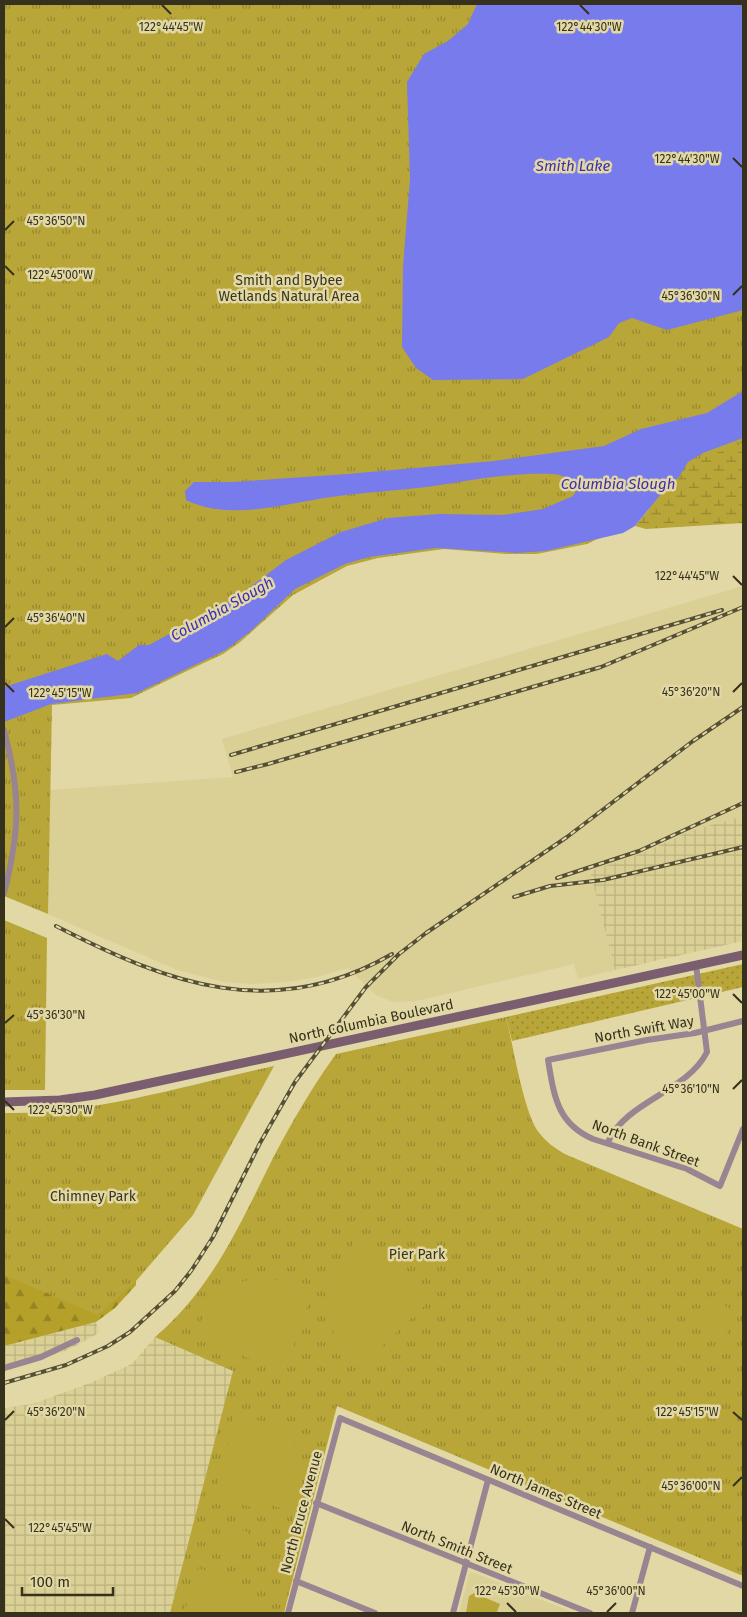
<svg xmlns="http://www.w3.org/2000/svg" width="747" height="1617" font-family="'Fira Sans',sans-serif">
<defs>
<pattern id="industrial-grid" width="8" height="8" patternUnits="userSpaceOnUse" patternTransform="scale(1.25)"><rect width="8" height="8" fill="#dacf94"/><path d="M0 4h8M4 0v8" fill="none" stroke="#bcb27f"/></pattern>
<pattern id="grass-dots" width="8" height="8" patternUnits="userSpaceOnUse" patternTransform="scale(1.25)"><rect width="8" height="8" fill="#b9a638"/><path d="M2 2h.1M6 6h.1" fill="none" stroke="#97882f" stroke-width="1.8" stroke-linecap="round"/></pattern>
<pattern id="forest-firs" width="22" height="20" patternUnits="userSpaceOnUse" patternTransform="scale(1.25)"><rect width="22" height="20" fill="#b5a12a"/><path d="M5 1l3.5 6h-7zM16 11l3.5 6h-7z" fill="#948423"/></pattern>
<pattern id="wetland-marsh" width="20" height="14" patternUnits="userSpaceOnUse" patternTransform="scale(1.25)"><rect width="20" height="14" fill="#b9a638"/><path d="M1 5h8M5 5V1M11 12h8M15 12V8" fill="none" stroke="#97882f"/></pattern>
<pattern id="park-tufts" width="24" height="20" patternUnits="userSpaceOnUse" patternTransform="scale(1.25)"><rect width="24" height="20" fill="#b9a638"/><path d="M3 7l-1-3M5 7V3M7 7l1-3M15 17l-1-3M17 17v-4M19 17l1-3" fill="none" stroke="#97882f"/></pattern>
</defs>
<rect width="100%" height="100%" fill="#e1d8a5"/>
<g fill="#dacf94">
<path d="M743 586V816L690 831 643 853 590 871 615 970 578 979 574 964 416 1001 393 1002 376 995 348 968 317 977 287 982 254 984 224 982 177 970 48 914 50 790 233 777 222 739Z"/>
<path d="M472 1572 574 1613H459L469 1574Z"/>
</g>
<g fill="url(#industrial-grid)">
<path d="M743 816V941L615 970 590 871 643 853 690 831Z"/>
<path d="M96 1322 99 1333 68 1350 4 1371V1346Z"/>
<path d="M155 1337 234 1370 170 1613H4V1408L32 1404 90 1383 132 1364Z"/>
</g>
<path fill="url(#grass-dots)" d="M743 964V987L512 1041 506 1017Z"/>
<path fill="url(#forest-firs)" d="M4 1240 136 1276V1285L115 1308 96 1322 4 1346Z"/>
<path fill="url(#wetland-marsh)" d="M743 438V523L646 529 635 526 688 462Z"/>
<g fill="url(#park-tufts)">
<path d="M4 4H743V443L695 461 685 470 660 502 620 528 587 544 537 554H506L444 549 378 558 347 566 293 595 239 643 223 654 189 670 131 698 52 705 48 914 4 896Z"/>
<path d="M4 920 47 938 45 1090H4Z"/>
<path d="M506 1017C513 1045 523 1108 537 1130 545 1141 555 1149 567 1155L743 1229V1576L337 1406 284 1613H170L233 1371 155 1337C212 1289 240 1224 273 1158 292 1122 312 1087 336 1054Z"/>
<path d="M274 1066 193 1215 136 1281 98 1315 4 1275V1113C93 1115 186 1085 274 1066Z"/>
</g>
<g fill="#b9a638">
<path d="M359 1236 429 1291V1301L360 1368C344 1350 322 1324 325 1297 326 1285 330 1284 327 1270L337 1268Z"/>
<path d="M265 1278 314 1285 287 1366 280 1371 194 1336C202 1317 215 1294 234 1284 242 1280 256 1280 265 1278Z"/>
<path d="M708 1297 737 1312 723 1340 693 1325Z"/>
<path d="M624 1369 636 1373 629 1390 618 1385Z"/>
<path d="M234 1417 283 1424 289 1436 302 1451 294 1502 284 1509 254 1500 252 1507 214 1498Z"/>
<path d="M222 1525 248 1532 239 1562 213 1552Z"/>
<path d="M198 1568C224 1575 246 1589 259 1613H184Z"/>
<path d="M474 1593 500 1604 497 1612 500 1613H466L469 1596Z"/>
</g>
<g fill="#787bec">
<path d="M477 4H743V310L667 330 632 318 619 323 609 337 523 379 433 380 416 368 402 347 403 267 410 179 407 82 424 54 448 41 468 24Z"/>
<path d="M743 391V438L703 453 688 462 679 477 665 489 635 526 623 533 546 551 517 553 436 548 369 557 345 564 295 589 252 630 226 650 137 693 51 704 4 722V687L107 654 118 661 139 645H149L237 597 286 560 341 532 388 518 439 514 503 515 543 509 573 496 579 486C572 480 562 474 552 474 512 472 467 481 427 487 395 491 364 492 332 497 285 503 231 522 186 500L185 491 194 482H233L347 474 494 461 604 446 641 429 707 413Z"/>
</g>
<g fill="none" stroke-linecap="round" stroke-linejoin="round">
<g stroke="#998591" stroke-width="6">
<path d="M4 730C21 793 20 831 4 893"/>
<path d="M743 1021 695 1033 647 1040 548 1060C554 1094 556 1123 593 1139L687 1169 720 1186 743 1129"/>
<path d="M608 1142C626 1101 687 1092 707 1052L696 965"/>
<path d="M4 1368 41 1357 77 1340"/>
<path d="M316 1503 590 1613"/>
<path d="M296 1581 375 1613"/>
<path d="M288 1613 340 1418 743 1586"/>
<path d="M453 1613 488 1480"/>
<path d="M632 1613 650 1547"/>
</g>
<path stroke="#7a5e70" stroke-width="9" d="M4 1102 60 1100 95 1095 743 955"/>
<g stroke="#544f35" stroke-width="4">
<g id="rail">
<path d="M231 755 722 610"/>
<path d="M236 772 268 764 601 667 743 607"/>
<path d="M557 878 639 851 743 803"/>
<path d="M514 897 550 886 603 880 743 847"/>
<path d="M56 926C169 984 273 1023 392 954"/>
<path d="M4 1383 66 1365 108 1346 130 1332 175 1291 191 1271 213 1237 260 1143 295 1082 366 987 399 954 426 933 567 837 693 741 743 707"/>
</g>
</g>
<use href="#rail" stroke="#e1d8a5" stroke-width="2" stroke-dasharray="5.5" stroke-linecap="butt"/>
</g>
<path fill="none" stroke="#35311d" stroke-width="2" d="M162 5 171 14M580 5 589 14M733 158 742 167M5 230 14 221M5 266 14 275M733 295 742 286M733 576 742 585M5 627 14 618M5 683 14 692M733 692 742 683M733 994 742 1003M5 1023 14 1015M733 1089 742 1080M5 1101 14 1110M733 1412 742 1420M5 1420 14 1411M733 1486 742 1477M5 1519 14 1528M507 1603 516 1612M607 1612 616 1603"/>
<g text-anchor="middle" stroke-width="5" stroke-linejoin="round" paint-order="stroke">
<g font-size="14" fill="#39351d" stroke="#e1d8a5">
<text x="289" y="285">Smith and Bybee<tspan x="289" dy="16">Wetlands Natural Area</tspan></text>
<text x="93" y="1201">Chimney Park</text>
<text x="417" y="1259">Pier Park</text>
</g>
<g font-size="14" fill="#35311d" stroke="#e1d8a5">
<text transform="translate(371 1021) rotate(-12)" y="5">North Columbia Boulevard</text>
<text transform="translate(644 1029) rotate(-10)" y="5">North Swift Way</text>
<text transform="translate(646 1143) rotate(20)" y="5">North Bank Street</text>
<text transform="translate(546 1491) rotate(23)" y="5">North James Street</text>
<text transform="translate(301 1512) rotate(-75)" y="5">North Bruce Avenue</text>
<text transform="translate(457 1547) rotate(22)" y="5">North Smith Street</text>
</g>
<g font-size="15" font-style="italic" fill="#3f2cb0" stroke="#e1d8a5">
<text x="573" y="171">Smith Lake</text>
<text x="618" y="489">Columbia Slough</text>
<text transform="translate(222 609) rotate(-29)" y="5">Columbia Slough</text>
</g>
</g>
<g font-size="12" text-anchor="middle" fill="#35311d" stroke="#e1d8a5" stroke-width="5" stroke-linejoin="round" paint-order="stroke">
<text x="171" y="31">122°44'45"W</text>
<text x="589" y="31">122°44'30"W</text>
<text x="687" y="163">122°44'30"W</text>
<text x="56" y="225">45°36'50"N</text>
<text x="60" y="279">122°45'00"W</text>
<text x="691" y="300">45°36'30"N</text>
<text x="687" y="580">122°44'45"W</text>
<text x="56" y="622">45°36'40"N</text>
<text x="691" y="696">45°36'20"N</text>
<text x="60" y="697">122°45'15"W</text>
<text x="687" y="998">122°45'00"W</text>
<text x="56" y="1019">45°36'30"N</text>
<text x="691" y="1093">45°36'10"N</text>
<text x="60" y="1114">122°45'30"W</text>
<text x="56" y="1416">45°36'20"N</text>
<text x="687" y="1416">122°45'15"W</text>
<text x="691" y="1490">45°36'00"N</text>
<text x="60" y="1532">122°45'45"W</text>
<text x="507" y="1595">122°45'30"W</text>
<text x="616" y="1595">45°36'00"N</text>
</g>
<rect width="747" height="1617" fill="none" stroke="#35311d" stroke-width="10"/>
<path d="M22 1587v8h91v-8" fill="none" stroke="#35311d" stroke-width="2.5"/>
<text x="30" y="1587" font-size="15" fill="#35311d" stroke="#e1d8a5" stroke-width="4" paint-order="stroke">100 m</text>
</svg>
